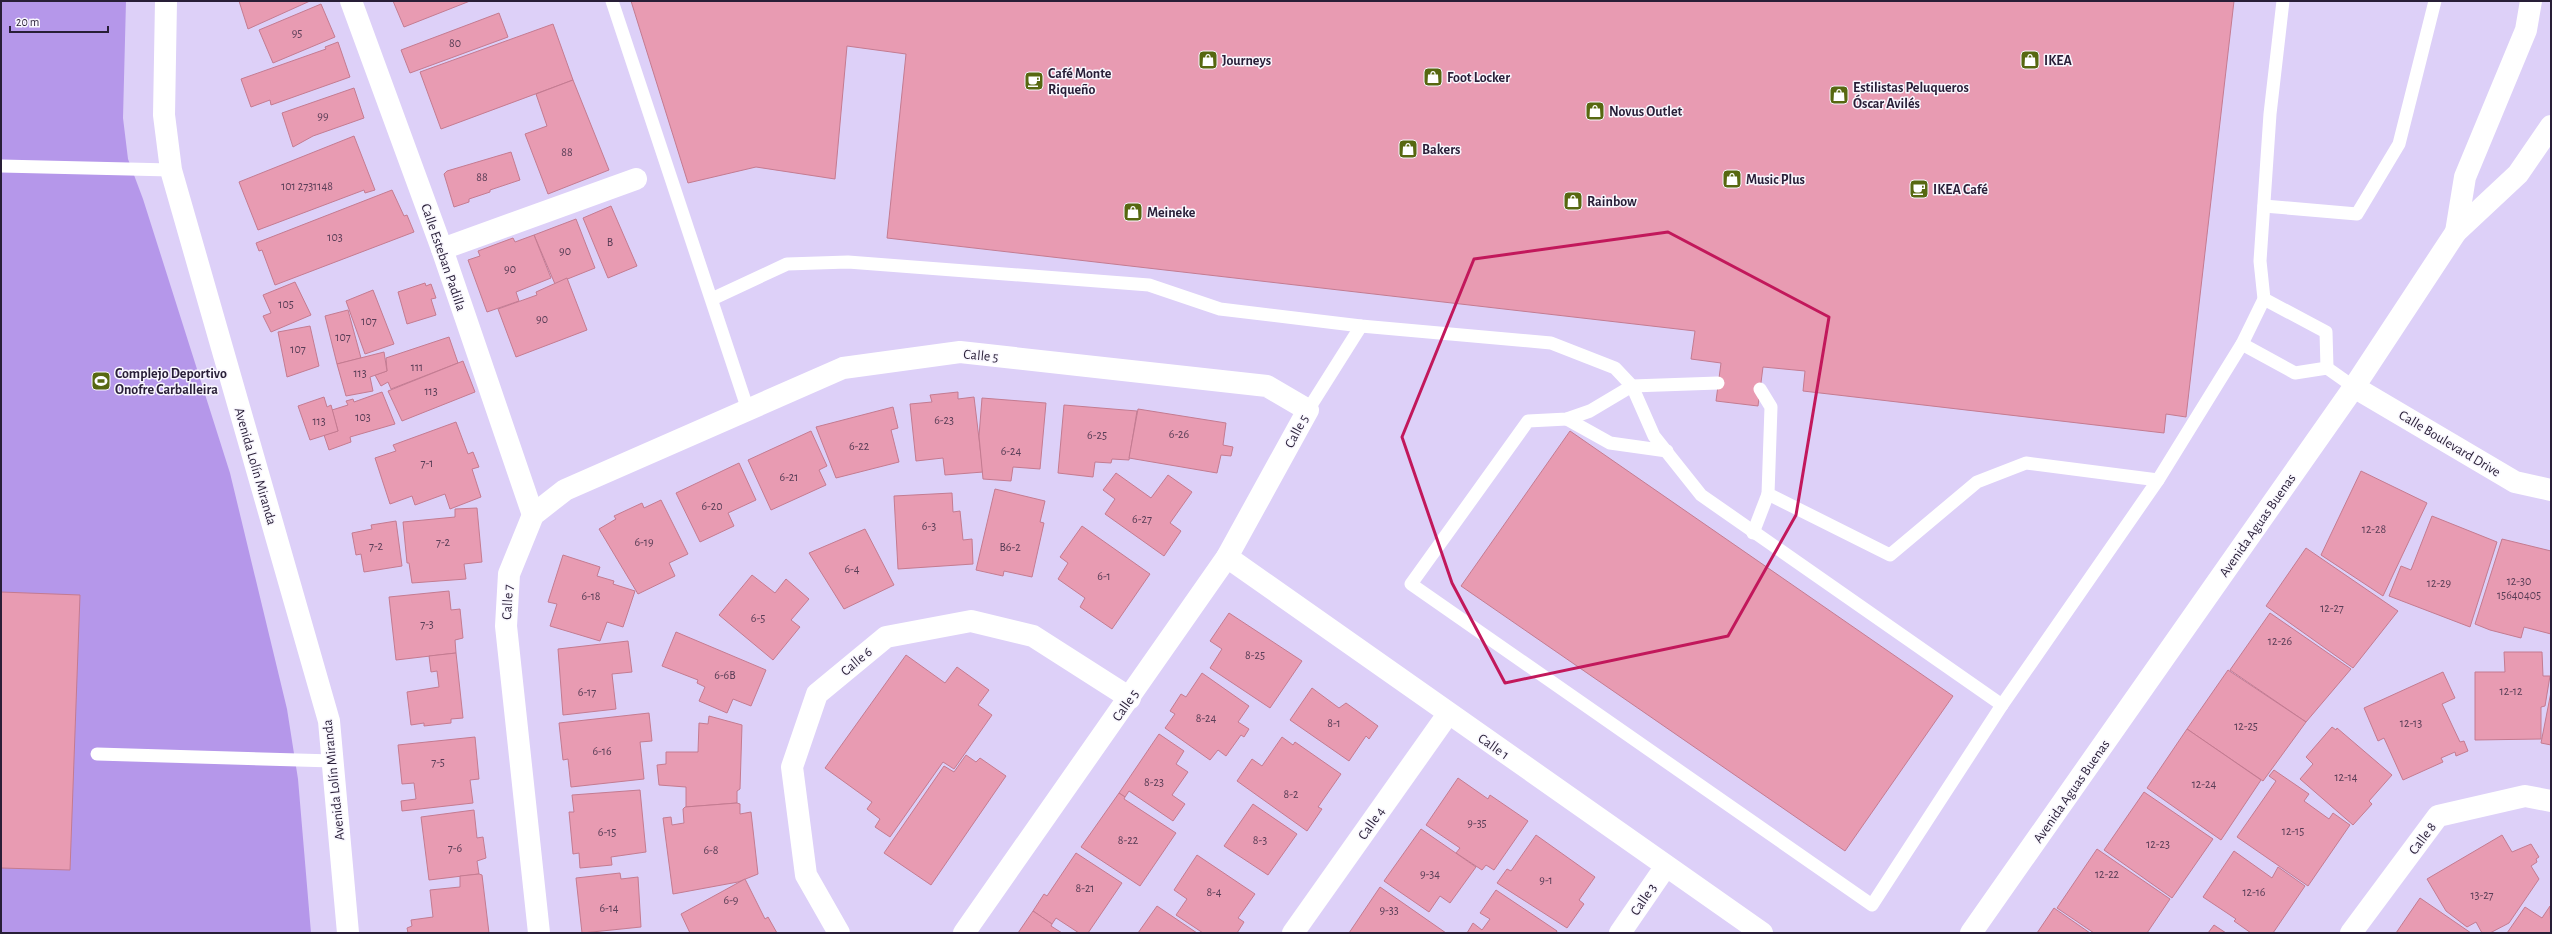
<svg xmlns="http://www.w3.org/2000/svg" width="2552" height="934" font-family="'Alegreya Sans',sans-serif">
<rect width="100%" height="100%" fill="#ddd0f8"/>
<path fill="#b597ea" d="M1 1H126L123 118 128 159 143 199 230 473 287 709 298 779 311 933H1Z"/>
<g fill="#e89bb2" stroke="#c47b91">
<path d="M239 1H310L248 29Z"/>
<path d="M393 1H470L404 27Z"/>
<path d="M631 1H2234L2186 417 2166 414 2164 433 1803 391 1805 371 1763 367 1758 406 1716 401 1721 363 1691 359 1695 331 887 238 906 54 847 46 835 179 756 167 688 183Z"/>
<path d="M321 4 335 37 273 63 259 30Z"/>
<path d="M499 13 508 37 410 73 401 50Z"/>
<path d="M553 24 573 80 441 129 420 72Z"/>
<path d="M338 42 350 77 271 105 270 100 251 107 241 79 326 49 325 47Z"/>
<path d="M573 80 609 170 548 194 525 134 547 126 536 94Z"/>
<path d="M354 88 364 118 313 136 293 147 282 113Z"/>
<path d="M354 136 375 190 365 193 364 190 258 230 239 182Z"/>
<path d="M511 152 520 180 490 190V192L469 199V202L454 207 444 174 447 171Z"/>
<path d="M392 190 404 216 407 215 414 232 275 285 262 250 259 251 256 243Z"/>
<path d="M611 206 637 266 608 278 583 218Z"/>
<path d="M576 219 595 268 555 284 534 235Z"/>
<path d="M534 235 551 278 516 292 519 301 487 312 468 260 480 256 478 251 513 238 515 242Z"/>
<path d="M567 278 587 330 516 357 498 309 537 295 536 292Z"/>
<path d="M295 282 311 315 271 332 263 316 271 313 263 295Z"/>
<path d="M425 283 426 286 431 284 436 298 431 299 436 315 407 324 398 292Z"/>
<path d="M373 290 394 344 365 354 346 301Z"/>
<path d="M348 310 361 358 337 364 325 316Z"/>
<path d="M310 326 319 366 287 377 278 332Z"/>
<path d="M449 337 458 363 391 389 388 382 381 386 375 375 387 371 386 358Z"/>
<path d="M384 352 387 371 370 377 373 391 346 396 337 364Z"/>
<path d="M463 361 475 392 402 421 388 391Z"/>
<path d="M382 392 395 424 350 437 351 442 329 450 324 435 338 431 332 410 348 405 346 401 353 399 354 402Z"/>
<path d="M958 392V399L974 397 983 472 945 475 943 458 916 461 910 404 932 402 930 395Z"/>
<path d="M324 397 327 407 331 405 338 431 310 440 298 406Z"/>
<path d="M982 398 1046 403 1040 469 1013 467 1011 481 983 479 979 436Z"/>
<path d="M1064 405 1137 411 1129 460 1112 459 1111 463 1095 462 1093 477 1058 473Z"/>
<path d="M893 407 898 428 891 430 899 462 836 478 816 427Z"/>
<path d="M1138 409 1226 423 1223 445 1233 447 1231 456 1221 455 1217 473 1129 458Z"/>
<path d="M456 422 468 454 473 452 479 467 472 469 481 497 450 509 445 494 415 505 412 496 390 504 375 458 396 451 393 445Z"/>
<path d="M811 431 827 466 819 470 826 485 771 510 748 460Z"/>
<path d="M1570 431 1953 696 1845 851 1461 586Z"/>
<path d="M739 463 756 500 728 513 734 526 700 542 676 493Z"/>
<path d="M2361 471 2427 503 2383 596 2321 555Z"/>
<path d="M1116 473 1151 498 1168 475 1192 492 1170 523 1181 531 1164 556 1105 514 1115 499 1103 490Z"/>
<path d="M995 489 1045 501 1040 522 1044 523 1032 577 1004 571 1003 576 976 570Z"/>
<path d="M952 493 953 512 960 511 963 540 972 539 973 564 898 569 894 496Z"/>
<path d="M661 500 688 554 669 563 675 576 638 594 599 529 616 519 614 516 642 503 644 508Z"/>
<path d="M477 508 482 562 464 564 466 579 412 583 409 563H407L403 522 455 517V509Z"/>
<path d="M2432 516 2497 542 2470 627 2389 596 2401 566 2411 570Z"/>
<path d="M396 521 402 566 364 572 361 554 356 555 352 533 372 529 371 525Z"/>
<path d="M1082 526 1150 574 1112 629 1080 607 1085 598 1058 579 1068 563 1060 557Z"/>
<path d="M865 529 894 585 844 609 809 553Z"/>
<path d="M2502 539 2551 551V634L2524 627 2521 638 2490 630 2475 624Z"/>
<path d="M2306 548 2398 611 2353 668 2266 606Z"/>
<path d="M563 555 600 567 597 576 614 581 613 584 635 591 623 627 607 622 600 641 550 626 557 604 548 602Z"/>
<path d="M752 575 775 593 786 579 809 599 791 620 800 627 773 660 719 615Z"/>
<path d="M449 591 451 610 460 609 463 638 455 640 456 653 396 660 389 597Z"/>
<path d="M1 592 80 595 70 870 1 868Z"/>
<path d="M1229 613 1302 661 1270 708 1210 668 1222 649 1210 641Z"/>
<path d="M2270 613 2351 669 2306 722 2230 670Z"/>
<path d="M676 632 766 670 751 706 733 699 727 713 699 701 705 687 697 683 698 680 662 666Z"/>
<path d="M628 641 632 672 612 674 616 709 563 715 558 649Z"/>
<path d="M2504 652H2542L2543 676H2550L2545 706 2541 707V739L2475 740V672H2505Z"/>
<path d="M456 653 463 718 451 719V723L424 726V723L411 725 407 692 439 687 437 671 431 672 429 656Z"/>
<path d="M906 655 945 683 957 667 989 690 978 705 992 715 954 769 943 762 890 837 875 827 880 819 867 809 872 802 825 768Z"/>
<path d="M2228 670 2306 722 2263 781 2187 729Z"/>
<path d="M2443 672 2455 698 2442 704 2460 742 2464 741 2468 751 2456 756 2455 752 2441 758 2443 762 2403 780 2384 738 2378 741 2364 708Z"/>
<path d="M1202 673 1249 706 1238 722 1249 729 1244 737 1241 735 1226 756 1218 750 1210 760 1165 728 1175 714 1170 711 1181 694 1186 697Z"/>
<path d="M1312 688 1339 708 1346 703 1378 726 1369 739 1366 736 1349 761 1290 720Z"/>
<path d="M2551 692V745L2541 743Z"/>
<path d="M649 713 652 741 640 742 644 779 571 787 568 759 563 760 559 723Z"/>
<path d="M709 716 742 725 740 789 737 791V803L686 807V787L659 785 657 765 666 764V752H698L699 723 708 724Z"/>
<path d="M2332 727 2336 730 2337 728 2392 775 2369 801 2372 804 2353 825 2300 779 2313 764 2306 757Z"/>
<path d="M2187 729 2261 780 2221 840 2147 788Z"/>
<path d="M1159 734 1184 751 1176 764 1188 772 1172 795 1185 804 1173 821 1129 791 1125 797 1119 793Z"/>
<path d="M475 737 479 779 470 780 473 803 402 811 401 801 416 799 414 783 402 784 398 745Z"/>
<path d="M1282 737 1293 745 1295 742 1341 774 1318 807 1322 809 1307 831 1237 781 1252 759 1262 766Z"/>
<path d="M966 755 976 762 980 758 1006 776 931 885 884 853 944 766 954 772Z"/>
<path d="M2274 770 2309 794 2304 801 2329 819 2333 813 2350 825 2308 886 2237 837 2276 781 2269 776Z"/>
<path d="M1458 778 1488 799 1490 795 1528 821 1494 870 1486 865 1482 870 1456 853 1460 848 1426 825Z"/>
<path d="M640 790 646 852 611 857 612 865 580 868 579 853 573 854 569 812H574L572 795Z"/>
<path d="M2144 792 2213 839 2172 898 2104 850Z"/>
<path d="M1119 793 1125 797 1124 799 1176 833 1140 886 1081 847Z"/>
<path d="M737 803 740 804V814L751 812 758 874 738 882 673 894 663 818 671 817 672 825 684 823 683 809 685 807Z"/>
<path d="M1253 804 1297 834 1268 875 1224 846Z"/>
<path d="M474 810 477 838 483 837 486 858 477 861 479 874 429 880 421 817Z"/>
<path d="M1421 829 1476 867 1450 903 1440 896 1429 912 1384 881Z"/>
<path d="M1536 835 1595 877 1579 900 1584 904 1567 928 1497 883 1507 869 1511 871Z"/>
<path d="M2502 835 2512 852 2531 844 2539 857 2536 859 2537 862 2531 866 2539 879 2509 923 2490 933H2482L2476 922 2467 927 2446 911 2427 879Z"/>
<path d="M2097 849 2170 899 2147 933H2094L2057 908Z"/>
<path d="M2234 851 2272 878 2278 867 2305 886 2273 933H2251L2234 921 2236 919 2203 897Z"/>
<path d="M1076 853 1122 883 1088 933H1079L1056 918 1052 924 1033 911 1044 894 1047 896Z"/>
<path d="M1197 855 1255 894 1238 918 1244 922 1237 933H1203L1176 915 1187 899 1174 890Z"/>
<path d="M620 873 621 879 638 877 641 927 582 933 576 878Z"/>
<path d="M479 874 482 875 489 933H408L407 928 412 926 411 920 433 917 430 890 460 887V876Z"/>
<path d="M745 879 765 919 768 917 777 933H690L681 914Z"/>
<path d="M1380 887 1446 933H1349Z"/>
<path d="M1496 890 1557 931 1556 933H1467L1473 923 1482 930 1490 919 1480 913Z"/>
<path d="M2420 898 2471 933H2396Z"/>
<path d="M1157 906 1197 933H1138Z"/>
<path d="M2550 906 2551 933H2507L2525 907 2542 918Z"/>
<path d="M2054 908 2090 933H2037Z"/>
<path d="M1033 911 1052 924 1051 926 1062 933H1018Z"/>
<path d="M2214 925 2226 933H2208Z"/>
</g>
<g fill="none" stroke-linecap="round" stroke-linejoin="round">
<g stroke="#fff" stroke-width="13">
<path d="M612 1 748 410"/>
<path d="M1 166 171 170"/>
<path d="M2264 206 2357 214 2399 144 2435 1"/>
<path d="M712 299 787 264 848 262 1149 285 1220 309 1361 326 1551 343 1615 368 1632 386 1654 436 1701 495 2002 705 2158 480 2242 344 2264 299 2260 261 2270 114 2283 1"/>
<path d="M2264 299 2326 332 2327 368"/>
<path d="M2242 344 2295 373 2327 368 2354 387"/>
<path d="M1718 383 1632 386 1590 411 1567 419 1528 421 1411 584 1872 905 2002 705"/>
<path d="M1760 389 1771 407 1768 494 1890 555 1977 482 2026 463 2158 480"/>
<path d="M1308 410 1361 326"/>
<path d="M1567 419 1610 443 1667 451"/>
<path d="M1753 533 1768 494"/>
<path d="M97 754 333 761"/>
</g>
<g stroke="#fff" stroke-width="22">
<path d="M166 1 164 115 171 170 329 721 348 933"/>
<path d="M351 1 442 249 533 515"/>
<path d="M442 249 636 179"/>
<path d="M2354 387 2515 482 2551 490"/>
<path d="M1227 557 1762 933"/>
<path d="M539 933 506 626 509 574 533 515 565 490 843 368 960 352 1267 386 1308 410 1227 557 964 933"/>
<path d="M839 933 806 875 792 767 817 694 886 637 971 621 1033 636 1130 698"/>
<path d="M1293 933 1448 714"/>
<path d="M1620 933 1666 866"/>
<path d="M2351 933 2438 816 2525 796 2551 801"/>
</g>
<g stroke="#fff" stroke-width="22">
<path d="M2456 232 2465 177 2526 30 2531 1"/>
<path d="M1971 933 2354 387 2456 232 2518 174 2551 126"/>
</g>
</g>
<path fill="none" stroke="#c2185b" stroke-width="3" stroke-linejoin="round" d="M1668 232 1829 317 1796 515 1728 636 1505 683 1452 583 1402 437 1474 259Z"/>
<defs>
<g id="shop-square" transform="scale(1)"><rect x="-9" y="-9" width="18" height="18" rx="4" fill="#576811" stroke="#f9f7fe"/><path d="M-5-2.5h2.3a2.7 3.5 0 0 1 5.4 0H5L5.5 6h-11ZM-1.5-2.5h3a1.5 2.3 0 0 0-3 0Z" fill="#fff"/></g>
<g id="cafe-square" transform="scale(1)"><rect x="-9" y="-9" width="18" height="18" rx="4" fill="#576811" stroke="#f9f7fe"/><path d="M-5.5-4.5H6V0H3Q3 3.5 0 3.5H-2.5Q-5.5 3.5-5.5 0ZM3-3.2v2h1.7v-2ZM-6 4.5H4V6H-6Z" fill="#fff"/></g>
<g id="stadium-square" transform="scale(1)"><rect x="-9" y="-9" width="18" height="18" rx="4" fill="#576811" stroke="#f9f7fe"/><path d="M0-5a6.5 5 0 1 0 0 10a6.5 5 0 1 0 0-10ZM-3.5-1.8h7v3.6h-7Z" fill="#fff"/></g>
</defs>
<g fill-rule="evenodd">
<use href="#shop-square" x="1208" y="60"/>
<use href="#shop-square" x="2030" y="60"/>
<use href="#shop-square" x="1433" y="77"/>
<use href="#cafe-square" x="1034" y="81"/>
<use href="#shop-square" x="1839" y="95"/>
<use href="#shop-square" x="1595" y="111"/>
<use href="#shop-square" x="1408" y="149"/>
<use href="#shop-square" x="1732" y="179"/>
<use href="#cafe-square" x="1919" y="189"/>
<use href="#shop-square" x="1573" y="201"/>
<use href="#shop-square" x="1133" y="212"/>
<use href="#stadium-square" x="101" y="381"/>
</g>
<g text-anchor="middle" stroke-width="3" stroke-linejoin="round" paint-order="stroke">
<g font-size="12" fill="#583d56">
<text x="297" y="37">95</text>
<text x="455" y="47">80</text>
<text x="323" y="120">99</text>
<text x="567" y="156">88</text>
<text x="482" y="181">88</text>
<text x="307" y="190">101 2731148</text>
<text x="335" y="241">103</text>
<text x="610" y="246">B</text>
<text x="565" y="255">90</text>
<text x="510" y="273">90</text>
<text x="286" y="308">105</text>
<text x="542" y="323">90</text>
<text x="369" y="325">107</text>
<text x="343" y="341">107</text>
<text x="298" y="353">107</text>
<text x="417" y="371">111</text>
<text x="360" y="377">113</text>
<text x="431" y="395">113</text>
<text x="363" y="421">103</text>
<text x="944" y="424">6-23</text>
<text x="319" y="425">113</text>
<text x="1179" y="438">6-26</text>
<text x="1097" y="439">6-25</text>
<text x="859" y="450">6-22</text>
<text x="1011" y="455">6-24</text>
<text x="427" y="467">7-1</text>
<text x="789" y="481">6-21</text>
<text x="712" y="510">6-20</text>
<text x="1142" y="523">6-27</text>
<text x="929" y="530">6-3</text>
<text x="2374" y="533">12-28</text>
<text x="443" y="546">7-2</text>
<text x="644" y="546">6-19</text>
<text x="376" y="550">7-2</text>
<text x="1010" y="551">B6-2</text>
<text x="852" y="573">6-4</text>
<text x="1104" y="580">6-1</text>
<text x="2519" y="585">12-30<tspan x="2519" dy="14">15640405</tspan></text>
<text x="2439" y="587">12-29</text>
<text x="591" y="600">6-18</text>
<text x="2332" y="612">12-27</text>
<text x="758" y="622">6-5</text>
<text x="427" y="628">7-3</text>
<text x="2280" y="645">12-26</text>
<text x="1255" y="659">8-25</text>
<text x="725" y="679">6-6B</text>
<text x="2511" y="695">12-12</text>
<text x="587" y="696">6-17</text>
<text x="1206" y="722">8-24</text>
<text x="1334" y="727">8-1</text>
<text x="2411" y="727">12-13</text>
<text x="2246" y="730">12-25</text>
<text x="602" y="755">6-16</text>
<text x="438" y="766">7-5</text>
<text x="2346" y="781">12-14</text>
<text x="1154" y="786">8-23</text>
<text x="2204" y="788">12-24</text>
<text x="1291" y="798">8-2</text>
<text x="1477" y="827">9-35</text>
<text x="2293" y="835">12-15</text>
<text x="607" y="836">6-15</text>
<text x="1128" y="844">8-22</text>
<text x="1260" y="844">8-3</text>
<text x="2158" y="848">12-23</text>
<text x="455" y="852">7-6</text>
<text x="711" y="854">6-8</text>
<text x="1430" y="878">9-34</text>
<text x="2107" y="878">12-22</text>
<text x="1546" y="884">9-1</text>
<text x="1085" y="892">8-21</text>
<text x="1214" y="896">8-4</text>
<text x="2254" y="896">12-16</text>
<text x="2482" y="899">13-27</text>
<text x="731" y="904">6-9</text>
<text x="609" y="912">6-14</text>
<text x="1389" y="914">9-33</text>
</g>
<g font-size="14" font-weight="bold" fill="#281e37" stroke="#f9f7fe" text-anchor="start">
<text x="1222" y="65">Journeys</text>
<text x="2044" y="65">IKEA</text>
<text x="1048" y="78">Café Monte<tspan x="1048" dy="16">Riqueño</tspan></text>
<text x="1447" y="82">Foot Locker</text>
<text x="1853" y="92">Estilistas Peluqueros<tspan x="1853" dy="16">Óscar Avilés</tspan></text>
<text x="1609" y="116">Novus Outlet</text>
<text x="1422" y="154">Bakers</text>
<text x="1746" y="184">Music Plus</text>
<text x="1933" y="194">IKEA Café</text>
<text x="1587" y="206">Rainbow</text>
<text x="1147" y="217">Meineke</text>
<text x="115" y="378">Complejo Deportivo<tspan x="115" dy="16">Onofre Carballeira</tspan></text>
</g>
<g font-size="14" fill="#281e37" stroke="#f9f7fe">
<text transform="translate(444 257) rotate(71)" y="5">Calle Esteban Padilla</text>
<text transform="translate(981 355) rotate(5)" y="5">Calle 5</text>
<text transform="translate(1296 431) rotate(-62)" y="5">Calle 5</text>
<text transform="translate(2450 443) rotate(31)" y="5">Calle Boulevard Drive</text>
<text transform="translate(256 466) rotate(74)" y="5">Avenida Lolín Miranda</text>
<text transform="translate(2257 525) rotate(-55)" y="5">Avenida Aguas Buenas</text>
<text transform="translate(507 602) rotate(-87)" y="5">Calle 7</text>
<text transform="translate(856 661) rotate(-40)" y="5">Calle 6</text>
<text transform="translate(1125 705) rotate(-55)" y="5">Calle 5</text>
<text transform="translate(1494 746) rotate(35)" y="5">Calle 1</text>
<text transform="translate(333 780) rotate(-96)" y="5">Avenida Lolín Miranda</text>
<text transform="translate(2071 791) rotate(-55)" y="5">Avenida Aguas Buenas</text>
<text transform="translate(1371 823) rotate(-55)" y="5">Calle 4</text>
<text transform="translate(2422 838) rotate(-53)" y="5">Calle 8</text>
<text transform="translate(1643 899) rotate(-56)" y="5">Calle 3</text>
</g>
</g>
<rect width="2552" height="934" fill="none" stroke="#281e37" stroke-width="4"/>
<path d="M10 26v6h98v-6" fill="none" stroke="#281e37" stroke-width="2"/>
<text x="16" y="26" font-size="12" fill="#281e37" stroke="#f9f7fe" stroke-width="3" paint-order="stroke">20 m</text>
</svg>
